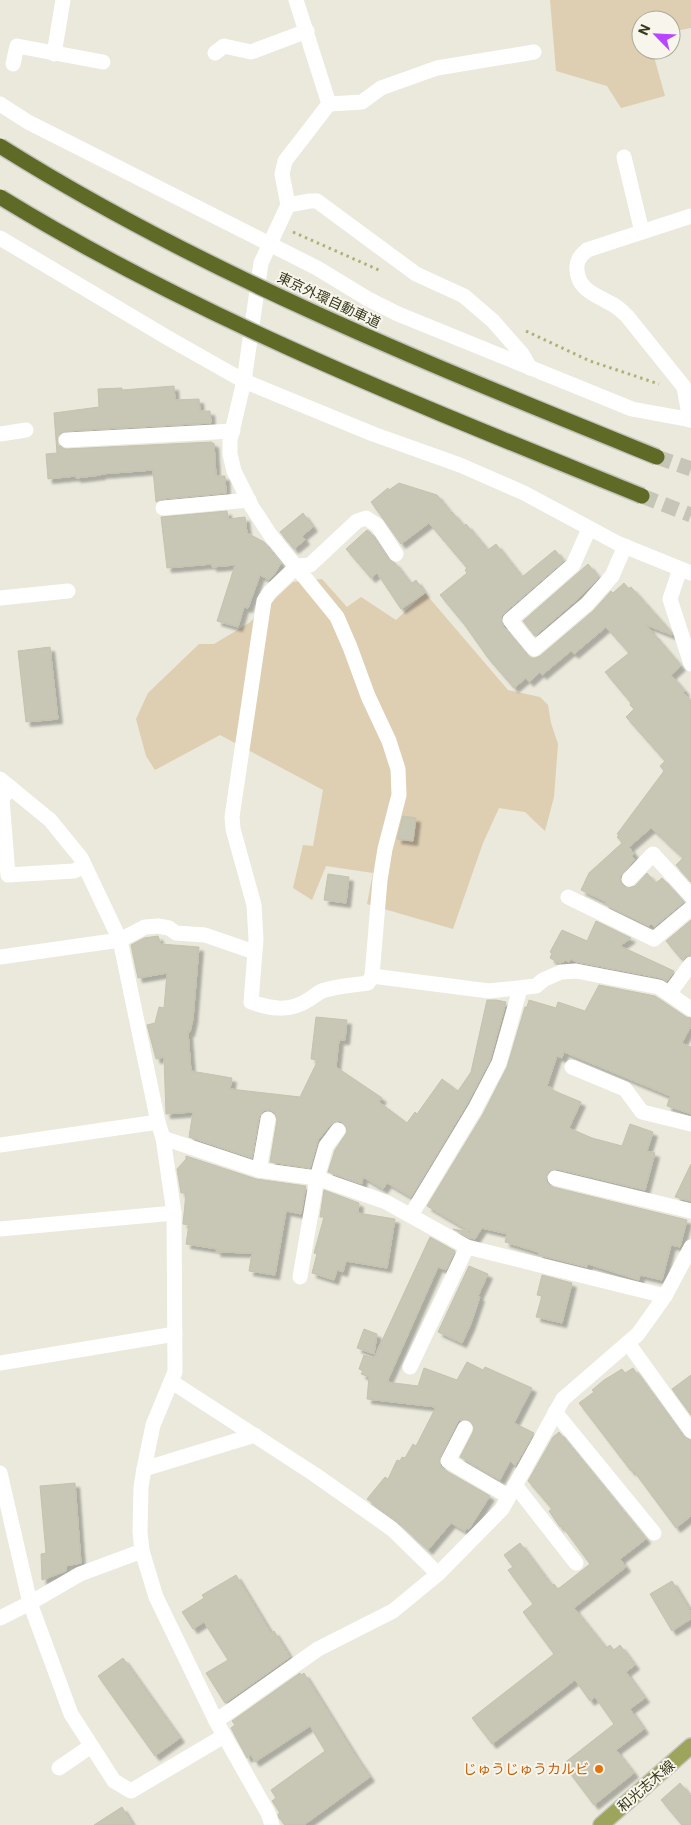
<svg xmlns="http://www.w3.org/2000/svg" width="691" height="1825" font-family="Roboto,'Noto Sans JP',sans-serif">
<defs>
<filter id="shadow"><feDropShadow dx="4.5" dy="4.5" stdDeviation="1" flood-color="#0004"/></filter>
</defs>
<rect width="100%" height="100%" fill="#eae9dc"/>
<g fill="#deceb2">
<path d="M550 0H691V28L671 32V20H641V50H652L665 96 621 108 607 86 556 71Z"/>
<path d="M322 579 347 607 361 597 396 620 425 593 508 690 540 697 548 705 551 723 558 744 554 797 545 831 525 812 499 808 483 843 453 929 367 904 373 873 326 866 312 900 293 888 303 845 313 846 323 790 220 735 155 770 146 756 136 719 148 693 199 644H214L249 623 293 582Z"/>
</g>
<g fill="#c8c6b4" stroke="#c4c3ae" filter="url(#shadow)">
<path d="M174 386 175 400 199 399 200 411H210L211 423 66 431 58 435V445L61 448 66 449 212 442V444L214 443 216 476H225L226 493 162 499 156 502 153 470 101 474V475L76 478V476L48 479 46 454 57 453 54 413 99 407 98 389 122 388V390Z"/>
<path d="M399 483 437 495 451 513 452 512 464 526 466 524 488 550 496 544 522 577 555 550 564 561 504 613 501 617 503 626 530 658H535L540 656 593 611 611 591 613 593 624 583 629 589 631 587 671 632 672 635 646 625 681 666 671 675 685 691 683 692 691 701V882L676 865 683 858 651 828 629 847 634 854 632 856 635 859 620 877 622 885 627 888 635 886 647 873 656 883 662 878 684 902 654 927 651 924 649 926 604 904 606 902 581 890 589 873 622 843 617 837 619 835 617 834 664 771 660 766 665 761 626 717 634 709 630 705 631 703 605 672 629 653 606 627 574 654 571 651 542 675 540 672 529 682 526 678 514 688 488 658 464 624 440 595 467 573 465 570 467 568 429 523 401 544 371 502 388 488 389 490Z"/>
<path d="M227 511 228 519 245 517 247 533 264 542 281 563 274 575 269 580 260 575 248 608 244 607 238 627 217 621 235 565 212 567V564L167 568 161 517Z"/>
<path d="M303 513 313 527 302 536 305 540 294 549 280 532Z"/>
<path d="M367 530 370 532 388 559 395 563 411 584 416 580 425 593 401 609 377 573 371 578 346 549Z"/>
<path d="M588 564 599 577 580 597 535 636 523 621Z"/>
<path d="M50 647 58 719 26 722 18 651Z"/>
<path d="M403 816 416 818 413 841 397 839Z"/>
<path d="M328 874 349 877 346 903 324 900Z"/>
<path d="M691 920V955L687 956 682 960 666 941Z"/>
<path d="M596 921 631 938 620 946 674 971 667 981 661 978 577 962 571 959 569 962 565 960 564 962 559 963 550 958 552 953 550 952 562 930 587 941Z"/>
<path d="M158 936 161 944 199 947 193 1019 190 1032H188L191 1071 232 1078 230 1089 300 1097 318 1060 311 1059 316 1017 347 1020 345 1040H339L336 1067 382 1098 379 1102 407 1123 415 1112 417 1114 442 1079 458 1091 471 1072 487 1000H496L506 1002 490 1060 467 1104 411 1197 387 1183 383 1189 363 1177 362 1184 328 1172 335 1150 347 1132 346 1126 340 1121 331 1124 318 1140 310 1168 270 1162 277 1120 274 1112 270 1110H264L259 1117 252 1158 189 1137 193 1112 166 1114 164 1057 156 1059 147 1025 155 1023 159 1007 164 1008 167 973 138 978 131 945 144 938Z"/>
<path d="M599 985 655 996 686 1017 691 1018V1026L682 1043 691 1047V1114L667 1106 670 1096 564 1052 562 1058 557 1056 547 1086 552 1088V1090L581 1102 569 1128 592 1138 622 1146 630 1124 653 1132 647 1151 655 1153 645 1190 557 1169 548 1172 546 1180 548 1184 553 1187 687 1220 680 1247 671 1245 662 1280 640 1275 639 1280 588 1264 587 1267 539 1255 538 1252 505 1242 507 1234 482 1228 475 1239 470 1238 453 1229 471 1232 427 1206 483 1114 507 1067 525 1007H527L529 1000 556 1008 558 1002 585 1011Z"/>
<path d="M186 1156 256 1179 306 1186 301 1214 286 1211 275 1275 249 1271 252 1253 216 1252 217 1249 186 1244 189 1225 183 1224 186 1193H181L177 1169 186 1159Z"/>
<path d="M691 1164V1201L675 1197Z"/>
<path d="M324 1190 359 1203 358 1213 395 1219 387 1268 346 1261 343 1272 337 1270 334 1280 312 1273 317 1254 314 1253 324 1217H320Z"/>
<path d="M430 1237 455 1251 446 1270 438 1267 387 1382 418 1386 424 1368 457 1380 467 1362 483 1370 485 1367 532 1388 514 1423 534 1433 515 1466 510 1461 500 1480 460 1457 473 1432 474 1427 469 1420H460L457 1423 440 1457V1465L443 1469 490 1496 469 1529 467 1528 465 1531 451 1523 428 1550 398 1522 367 1499 385 1477 388 1479 397 1460 400 1461 402 1457 405 1458 413 1444 416 1446 436 1407 367 1399 369 1377 361 1374 363 1371 359 1369 364 1355 374 1358Z"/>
<path d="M469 1266 488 1274 478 1296 480 1297 470 1326 462 1343 438 1332Z"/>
<path d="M542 1275 572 1283 562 1323 536 1317 542 1296 537 1295Z"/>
<path d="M364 1329 377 1334 374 1354 357 1348Z"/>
<path d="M633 1368 683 1436 691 1440V1516L676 1528 633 1470 631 1471 579 1403 594 1392 592 1390 604 1380 622 1369 625 1373Z"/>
<path d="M691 1375V1415L672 1389Z"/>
<path d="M559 1432 646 1539 620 1559 626 1567 574 1608 606 1648 610 1645 614 1650 620 1645 635 1665 626 1672 645 1698 630 1709 644 1729 616 1750 634 1773 594 1805 563 1764 614 1724 595 1697 590 1701 575 1680 492 1744 472 1718 554 1654 523 1612 533 1604 508 1570 513 1567 504 1555 520 1543 552 1586 554 1584 558 1589 590 1564 562 1526 560 1527 549 1511 552 1509 528 1481 553 1437Z"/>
<path d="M75 1483 81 1563 66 1566V1571L42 1580 41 1554 46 1553 40 1486Z"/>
<path d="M236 1575 271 1633 274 1631 290 1657 225 1703 206 1673 228 1660 204 1622 193 1629 182 1612 204 1598 202 1595Z"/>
<path d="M672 1581 691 1612V1619L672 1631 650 1594Z"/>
<path d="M123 1658 180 1738 155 1756 98 1676Z"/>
<path d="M300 1673 301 1675 304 1673 355 1755 370 1777 304 1825H285L279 1818 278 1814 280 1813 272 1801 276 1798 271 1790 325 1751 310 1726 255 1762 251 1755 247 1758 231 1728 235 1725 232 1721Z"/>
<path d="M680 1783 691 1796V1825H682L661 1800Z"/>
<path d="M122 1807 133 1825H94Z"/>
</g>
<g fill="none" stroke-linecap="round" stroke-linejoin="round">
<g stroke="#c6c6b6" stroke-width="15" stroke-dasharray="15 8" stroke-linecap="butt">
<path d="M657 457 691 469"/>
<path d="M642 496 691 515"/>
</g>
<g stroke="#c3c4bb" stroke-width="18">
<path id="major" d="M601 1825 691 1746"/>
</g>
<g stroke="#aeb179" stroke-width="3" stroke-dasharray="2.5 4" stroke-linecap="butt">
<path d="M293 232 381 271"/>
<path d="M526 331 590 361 659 384"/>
</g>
<g stroke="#fff" stroke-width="15">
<path d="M296 0 329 104 285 161 282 174 288 205 261 263 244 381 230 440V454L234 471 252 507 271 536 337 617 350 647 368 696 389 741 398 769 399 795 385 849 380 880 372 976 368 983C354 985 338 986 325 990 319 991 314 997 308 1000 290 1012 271 1009 251 1002L256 939 254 905 233 829 232 817 264 601 270 592 297 566 310 565 357 521 366 518 377 525 396 554"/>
<path d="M215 53 224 46 251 52 307 31"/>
<path d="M54 54 63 0"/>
<path d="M13 64 17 46 103 62"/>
<path d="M0 104 28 122 317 268 368 299 398 314 632 409 691 420"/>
<path d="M329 104 362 102 381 88 437 68 534 52"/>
<path d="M624 157 642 232"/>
<path d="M288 205 310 201H317L416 274 464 296 493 321 522 354 530 368"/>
<path d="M0 238 168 338 244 381 373 434 460 465 524 493 619 544 691 573"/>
<path d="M690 420 684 387 627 316C621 310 615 305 608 302 594 294 578 289 577 270 576 261 580 256 587 250L691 216"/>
<path d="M0 434 26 430"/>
<path d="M66 440 233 431"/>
<path d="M163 508 249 500"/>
<path d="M589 529 573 565 510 620 534 649 587 604 612 576 625 546"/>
<path d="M680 569 670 599 691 664"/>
<path d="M0 598 68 591"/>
<path d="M0 779 50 820 81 858 120 940 158 1122 163 1138 174 1213 175 1372 153 1425 144 1469 141 1487 140 1532 142 1551 156 1597 216 1721 268 1813 272 1825"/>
<path d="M10 787 2 799 8 875 74 871 84 866"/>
<path d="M629 879 653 854 691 896"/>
<path d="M568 897 654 939 691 908"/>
<path d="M0 957 120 940 145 927 158 926 169 928 176 933 205 935 254 952"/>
<path d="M372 976 489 991 536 986 543 980 561 972 576 971 659 987 691 1009"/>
<path d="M669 994 691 964"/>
<path d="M572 1067 625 1089 642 1112 691 1124"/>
<path d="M163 1138 259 1170 317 1178 386 1202 467 1247 665 1296"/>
<path d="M0 1145 158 1122"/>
<path d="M259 1170 268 1119"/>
<path d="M555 1178 691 1211"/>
<path d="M411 1215 475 1109 499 1063 520 989"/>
<path d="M0 1229 174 1213"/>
<path d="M300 1277 317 1178 326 1146 338 1130"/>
<path d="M628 1343 691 1431"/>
<path d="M0 1363 175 1334"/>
<path d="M410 1367 467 1247"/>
<path d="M172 1382 314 1474 392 1529 438 1574"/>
<path d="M555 1412 654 1533"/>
<path d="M465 1428 448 1461 508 1496"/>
<path d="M144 1469 255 1435"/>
<path d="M0 1473 30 1603 71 1714 114 1781 131 1791 224 1736"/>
<path d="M515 1485 576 1563"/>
<path d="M0 1618 30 1603 80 1574 142 1551"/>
<path d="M216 1721 318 1649 393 1611 438 1574 502 1509 563 1399 638 1334 665 1296 691 1247"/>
<path d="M59 1768 91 1746"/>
</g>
<use href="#major" stroke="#9ca55b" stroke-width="15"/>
<g stroke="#c3c4bb" stroke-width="18" stroke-linecap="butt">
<g id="highway-bridge">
<path d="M0 146C205 275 433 366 657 457"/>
<path d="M0 197C200 320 426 408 642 496"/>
</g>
</g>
<use href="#highway-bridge" stroke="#5e6a26" stroke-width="15"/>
</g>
<circle fill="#e8710a" stroke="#f7f5ec" stroke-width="2" cx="599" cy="1769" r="5"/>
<g text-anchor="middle" stroke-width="4" stroke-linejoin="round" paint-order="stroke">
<g font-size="14" fill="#373b1c" stroke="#f7f5ec">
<text transform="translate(329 300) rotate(25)" y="5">東京外環自動車道</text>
<text transform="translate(646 1786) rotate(-41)" y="5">和光志木線</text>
</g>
<g font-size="14" fill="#c56008" stroke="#f7f5ec" text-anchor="end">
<text x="589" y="1774">じゅうじゅうカルビ</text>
</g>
</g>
<g transform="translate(656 35) rotate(294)"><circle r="24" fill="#f7f5ec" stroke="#aaab99"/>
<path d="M0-4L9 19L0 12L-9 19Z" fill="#b845ff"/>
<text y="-8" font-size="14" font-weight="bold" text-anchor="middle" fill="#373b1c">N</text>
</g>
</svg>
